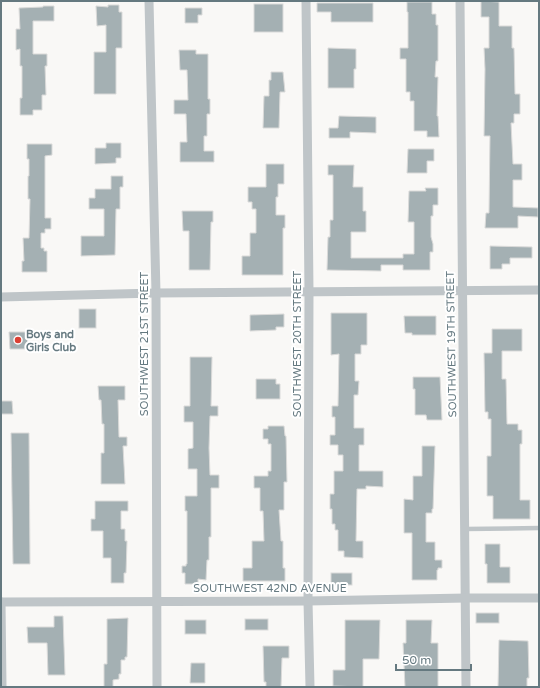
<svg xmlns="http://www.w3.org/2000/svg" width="540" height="688" font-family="'Varela Round',sans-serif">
<rect width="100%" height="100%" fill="#f9f8f6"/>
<g fill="#a4b0b3" stroke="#dadad9">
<path d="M481 1 499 2V26H512V48H514L515 94H520V114H514V123H511L513 164H522V180H513V207L538 208V217L518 216V228H485L486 213H489L490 136H484L485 69 484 48H489V17H481Z"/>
<path d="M407 2H432V14H436V25H438V61H436L435 77H438L437 116H438L439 137H427V131H414V101H410V92H406V59H400V48H408V12H407Z"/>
<path d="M317 3H373V22H331V12H317Z"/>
<rect x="254" y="4" width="29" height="28"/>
<path d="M108 5H119V12H122V48H116V94H94V52H106V25L97 26 96 6 108 7Z"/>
<path d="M43 6H54V21H33V54H47V66H45L46 95H42V110H33V115H20V98H22V66H20V49L16 50V29H20L19 8 43 7Z"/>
<path d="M185 8H202V15H198V23H185Z"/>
<path d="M328 48 356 49V69H354V88H328Z"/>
<path d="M179 50H196V54H208V99H210V114H207V136H204V151H214V162H180V142H187L186 114H174V100H188L187 70H180Z"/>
<path d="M271 72H283L285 92H280L279 128H263L264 96H269V80H271Z"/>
<path d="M339 116 376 117V133L350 132V138H329V128H338Z"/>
<path d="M106 143H121V158H116V163L95 164V148H106Z"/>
<path d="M27 144H52V155L45 156V218H51V229H45V233H41V248H44V251H47V272H22V261H24L23 238H29L30 199H28V176H29V159H27Z"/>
<path d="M408 149H434V161H427V173H407Z"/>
<path d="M266 164H284V184H278V197H276V215H285V228H283V275H242V256H250V233H256V209H252V202H248V187H266Z"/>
<path d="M328 165H354L353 187H363V211H366V232H351V258H403V254H414V222H408L409 191H426L425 188H438V205H433V216H431V237L433 244V252H430V270H403V265H381V271L327 270 328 237H330V220H333V175H328Z"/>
<path d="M111 176H123V187H120V209H116L115 255 81 256V236H104V209H89V198H95V189H111Z"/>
<path d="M182 211H213V222H211L210 270H189V231H183Z"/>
<path d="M490 246 532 247V258H510V264H502V269H490Z"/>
<rect x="79" y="309" width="17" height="19"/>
<path d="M331 313H367V345H361V354H355V381H359L358 395H354V428H364V445H359V471H383V487L366 486V489H357L356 541H363V558L344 557V551H338V530H335V524H332V509H330V494H334V471H343V455H338V445H330V435H335V417H332V406H338L339 354 331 355Z"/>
<path d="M284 314V327H276V330L250 331V315Z"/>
<path d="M404 316H436V335H412V333H405Z"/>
<path d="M492 329H522V351H502V379H506L507 424H518V430H522V444H520V500H530V519H493V496H487V456H491V419H488V412H485L484 353H492Z"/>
<path d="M9 332H27L28 349H10Z"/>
<path d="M190 357H212L211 406H218V416H210L209 448 210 475H219V488H211V537H209V560H207L206 580 198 579V584H185V573H182V566H186V564H187V511H185V496H197V469H188V449L193 448V422H184V406H190Z"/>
<path d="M413 377H440L442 420H427L426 415H415V389H413Z"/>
<path d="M256 379H276V384H280V399H256Z"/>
<path d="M98 386H125V400H118L119 437H127V446H123L125 484H101V453H104V424H102L101 400H99Z"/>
<path d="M1 401H12L13 414H1Z"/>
<path d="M268 426H284L285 436H286L287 482H284V510H279L281 541H283V568H285V581H243V568H252V541H264L263 511H260V488H254V476H268V471H271V444H268V439H263V429H268Z"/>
<path d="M11 433H29L30 564H13Z"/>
<path d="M422 446H435L433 509H432V513H426V542H435V560H442V568H438V570H437V580H412V533H404V499L413 500V476H422Z"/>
<path d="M95 501H128V511H121V529H125V541H127L126 573H124V583H111V558H103V531H91V519H95Z"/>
<path d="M485 544H500V567H510V583H487V564H485Z"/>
<rect x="331" y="573" width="21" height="12"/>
<rect x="476" y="613" width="23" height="10"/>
<path d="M54 616H63L65 675H48L47 643H28L27 627H54Z"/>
<path d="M128 618 127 657H125V660H121V674H119V679L113 680V687H104V664H107V619Z"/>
<rect x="245" y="619" width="23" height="11"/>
<rect x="185" y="620" width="21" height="14"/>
<path d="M345 620H380L379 659H363V687L333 686V670H345Z"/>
<path d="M406 620H432L431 643H438V687H405L403 643H406Z"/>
<path d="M499 640 528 641 529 678H527V687H498Z"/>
<path d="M263 646H289V658H282L281 687H266V682H264Z"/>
<path d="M191 663H205V683H190Z"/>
</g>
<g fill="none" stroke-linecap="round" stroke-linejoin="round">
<path stroke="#bfc5c8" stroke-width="4.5" d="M465 529 539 528"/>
<g stroke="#bfc5c8" stroke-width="9">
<path d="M149 1 156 293 157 687"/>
<path d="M306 1 309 292 308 601 310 687"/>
<path d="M460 1 466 687"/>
<path d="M1 297 156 293 539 290"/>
<path d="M1 602 308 601 466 598H539"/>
<path d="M1 602 2 687"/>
</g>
</g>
<circle fill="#db4034" stroke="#fff" stroke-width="1.5" cx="18" cy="340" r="4"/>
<g text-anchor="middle" stroke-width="4" stroke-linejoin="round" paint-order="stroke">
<g font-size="11" font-weight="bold" fill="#657980" stroke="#fff" text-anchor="start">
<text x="26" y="338">Boys and<tspan x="26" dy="13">Girls Club</tspan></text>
</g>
<g font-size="11" fill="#657980" stroke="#fff">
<text transform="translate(144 344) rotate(-90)" y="4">SOUTHWEST 21ST STREET</text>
<text transform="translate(297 344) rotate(-90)" y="4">SOUTHWEST 20TH STREET</text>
<text transform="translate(451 344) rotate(-91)" y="4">SOUTHWEST 19TH STREET</text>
<text x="270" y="592">SOUTHWEST 42ND AVENUE</text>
</g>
</g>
<rect width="540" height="688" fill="none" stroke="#657980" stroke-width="4"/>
<path d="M396 664v6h75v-6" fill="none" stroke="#657980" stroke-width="2"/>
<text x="402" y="664" font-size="12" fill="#657980" stroke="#ffffff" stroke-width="3" paint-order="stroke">50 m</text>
</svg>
